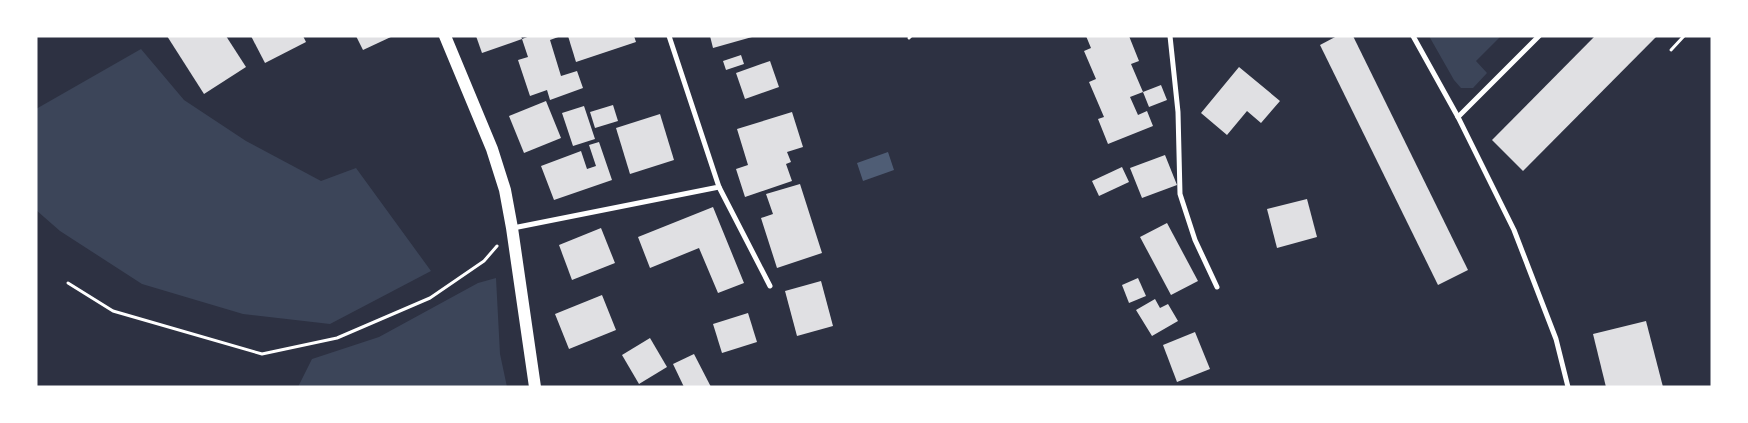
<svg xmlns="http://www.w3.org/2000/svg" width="1748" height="423" font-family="'Work Sans',sans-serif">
<rect width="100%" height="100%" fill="#2d3142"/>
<g fill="#3c4559">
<path d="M1429 36H1501L1476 61 1487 73 1473 88H1461L1454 80Z"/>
<path d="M141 49 184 100 246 141 321 181 356 168 431 271 330 324 243 314 142 284 60 231 36 210V109Z"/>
<path d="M496 278 500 354 507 387H298L312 359 379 337 478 283Z"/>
</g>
<path fill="#4f5d75" d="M888 152 894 170 863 181 857 163Z"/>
<g fill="#e0e0e3">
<path d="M167 36H226L246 67 204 94Z"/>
<path d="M251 36H303L306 42 265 63Z"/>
<path d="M356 36H393L363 50Z"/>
<path d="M476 36H521L522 39 482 53Z"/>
<path d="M530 36H561L550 40 561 76 577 71 583 88 550 100 547 90 530 96 518 60 528 57 522 39Z"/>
<path d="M568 36H634L636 42 576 62Z"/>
<path d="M710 36H752V37L713 48Z"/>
<path d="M1086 36H1129L1139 61 1131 64 1143 92 1130 97 1138 115 1147 111 1153 126 1108 144 1098 119 1104 117 1089 82 1096 79 1084 51 1091 48Z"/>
<path d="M1337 36H1353L1468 270 1438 285 1320 45Z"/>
<path d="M1595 36H1657L1523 171 1492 140Z"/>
<path d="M741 55 744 64 726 70 723 61Z"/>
<path d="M770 61 779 87 745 99 736 73Z"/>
<path d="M1239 67 1280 101 1261 123 1247 111 1227 135 1201 113Z"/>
<path d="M1161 85 1167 100 1149 107 1143 92Z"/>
<path d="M546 101 561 138 524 153 509 116Z"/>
<path d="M613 105 618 121 595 128 590 112Z"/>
<path d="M584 106 595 139 573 146 562 113Z"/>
<path d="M792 112 803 147 787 152 791 162 786 164 792 181 745 197 736 169 748 165 737 129Z"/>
<path d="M660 114 674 160 630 174 616 128Z"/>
<path d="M599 142 612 180 554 200 541 166 581 151 587 169 596 166 589 145Z"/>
<path d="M1165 155 1177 185 1142 198 1130 168Z"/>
<path d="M1122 167 1129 182 1099 196 1092 181Z"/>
<path d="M800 184 822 253 777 268 761 218 773 214 766 194Z"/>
<path d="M1307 199 1317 237 1277 248 1267 209Z"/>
<path d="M713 207 744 283 718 293 699 248 650 268 638 237Z"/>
<path d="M1167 223 1198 281 1171 295 1140 237Z"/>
<path d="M601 228 615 263 572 280 559 245Z"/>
<path d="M1138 278 1146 296 1129 303 1122 285Z"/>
<path d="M821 281 833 326 797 336 785 291Z"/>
<path d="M602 295 616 330 569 349 555 314Z"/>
<path d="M1155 299 1160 308 1168 304 1178 321 1152 336 1136 310Z"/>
<path d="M748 313 757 342 722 353 713 324Z"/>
<path d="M1646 321 1663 387H1606L1593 334Z"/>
<path d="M1195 332 1210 369 1177 382 1163 345Z"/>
<path d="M650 338 667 367 639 384 622 355Z"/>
<path d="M694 354 711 387H684L673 364Z"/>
</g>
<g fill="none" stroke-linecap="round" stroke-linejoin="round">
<g stroke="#fff" stroke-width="3">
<path d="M909 38 911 36"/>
<path d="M1671 50 1684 36"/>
<path d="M68 283 113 311 262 354 337 338 430 298 484 261 497 246"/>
</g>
<g stroke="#fff" stroke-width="5">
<path d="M1170 36 1178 112 1180 194 1195 240 1217 287"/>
<path d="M1413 36 1458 117 1514 230 1556 339 1568 387"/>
<path d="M1458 117 1539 36"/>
<path d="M719 187 770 286"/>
<path d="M513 228 719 187 669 36"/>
</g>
<path stroke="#fff" stroke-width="12" d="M445 36 492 149 505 190 512 228 535 387"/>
</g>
<rect width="1748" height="423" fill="none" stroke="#ffffff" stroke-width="75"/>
</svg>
